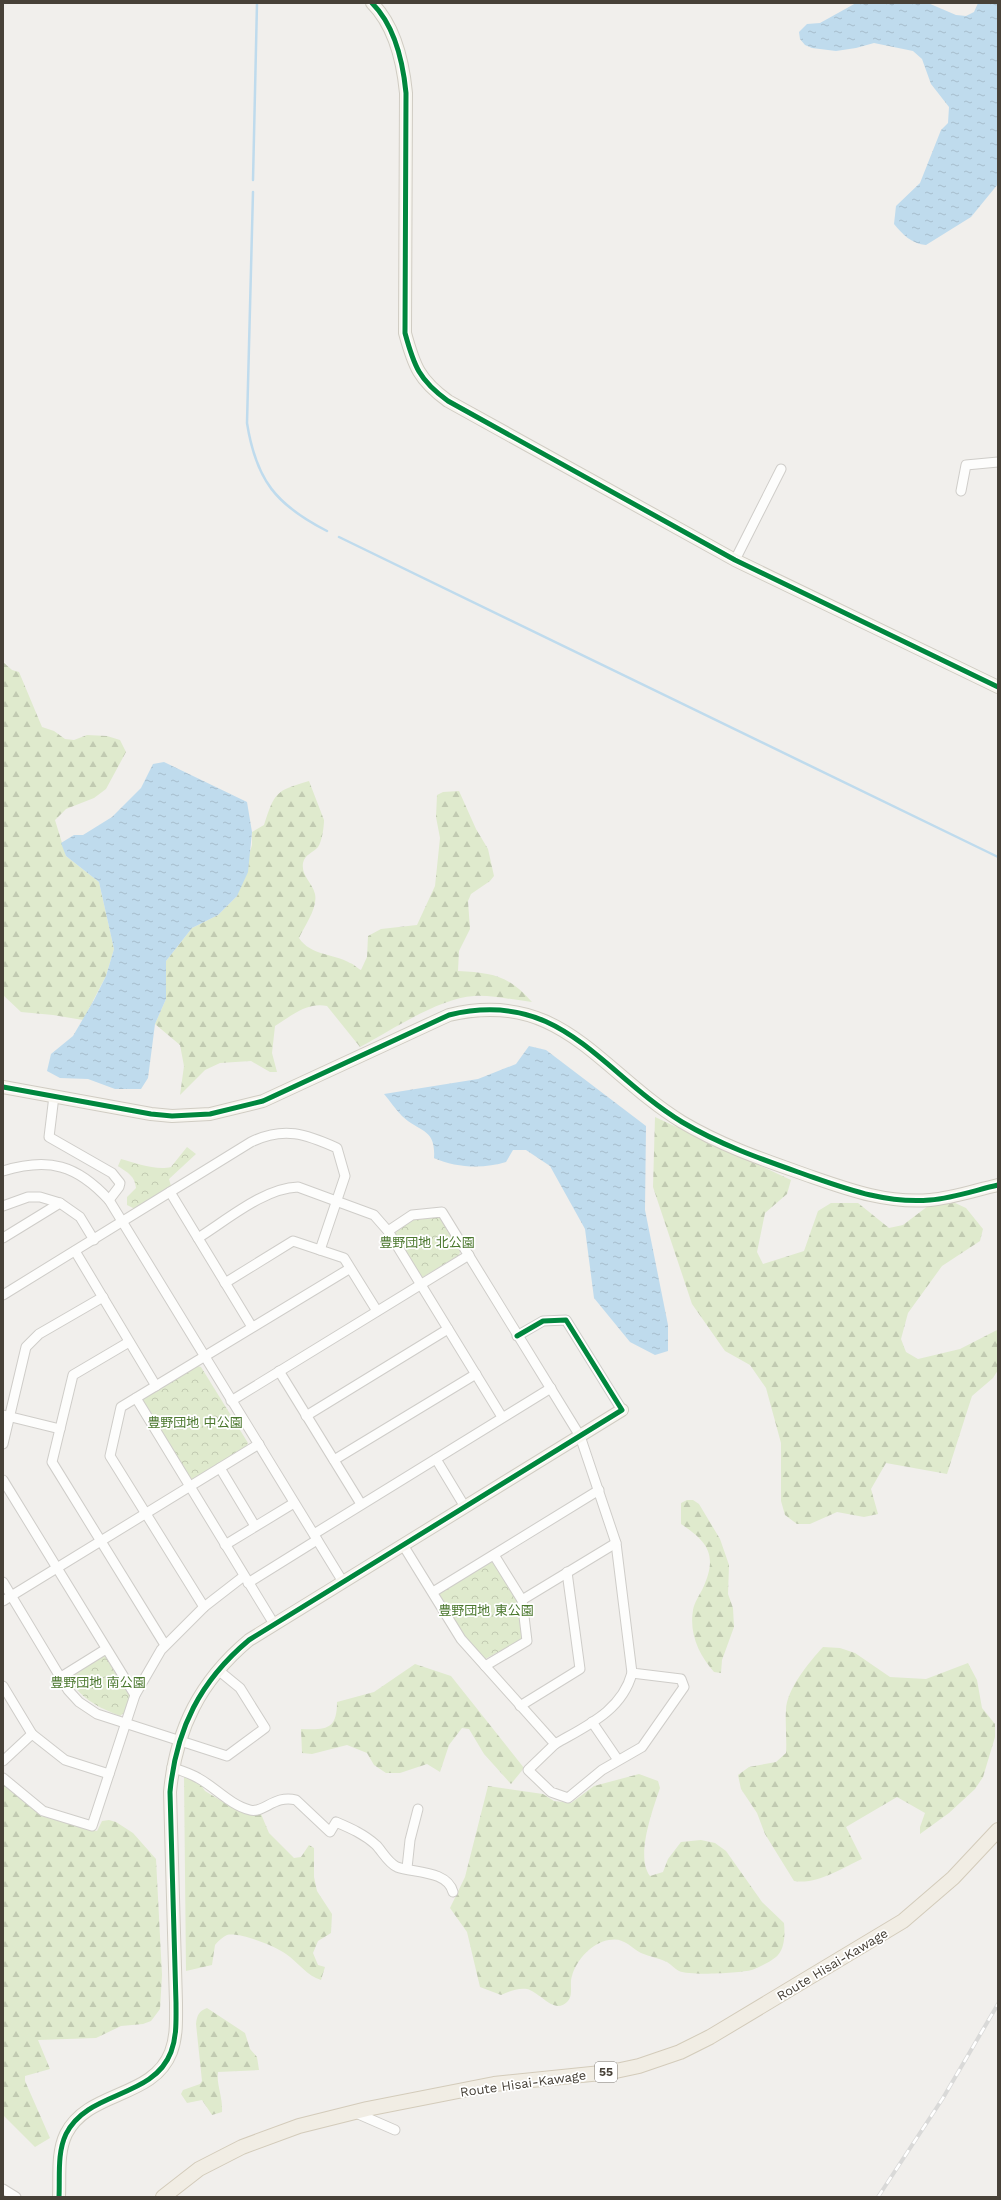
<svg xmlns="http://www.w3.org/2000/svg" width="1001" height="2200" font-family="'Work Sans','Noto Sans JP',sans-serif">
<defs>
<pattern id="forest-firs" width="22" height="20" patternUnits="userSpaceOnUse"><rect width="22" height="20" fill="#dfeacd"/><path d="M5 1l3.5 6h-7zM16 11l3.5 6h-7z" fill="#c1cab1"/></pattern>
<pattern id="park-crowns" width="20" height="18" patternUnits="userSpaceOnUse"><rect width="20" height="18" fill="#dfeacd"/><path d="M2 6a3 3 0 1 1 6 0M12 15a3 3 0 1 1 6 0" fill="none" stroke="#c1cab1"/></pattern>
<pattern id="water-ripples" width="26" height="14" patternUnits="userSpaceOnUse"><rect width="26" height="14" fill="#bfdbed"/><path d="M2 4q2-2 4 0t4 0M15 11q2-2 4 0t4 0" fill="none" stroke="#a6bdcc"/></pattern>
</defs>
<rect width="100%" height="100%" fill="#f1efec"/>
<g fill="url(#forest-firs)">
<path d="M3 662 12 670 19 672 42 727 54 731 65 739 74 740 87 735 107 736 120 740 126 752 106 789 94 798 66 809 55 820 66 856 99 882 114 949 106 976 83 1020 53 1015 21 1012 3 995Z"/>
<path d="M309 781 324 820C324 827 322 841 318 847 313 853 305 854 303 863 301 876 312 882 315 894 318 908 305 925 299 938 311 956 333 953 350 963 354 964 357 968 361 970L367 957 368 936 381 929 417 925 435 886 440 838 436 817 437 795 443 792 459 791 476 829 488 849 494 876 490 881 471 894 468 901 470 929 459 951 458 971C493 973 508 975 532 1002 513 1000 493 995 474 996 439 998 392 1030 360 1047L327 1006C307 1002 291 1016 275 1026L272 1053 277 1072H270L251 1061 220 1063 205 1070 180 1095 184 1066 180 1045 155 1024 166 999V961L192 928 218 915 237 896 252 845V832L264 825C275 792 275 791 309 781Z"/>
<path d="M655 1117 791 1180 787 1194 765 1213 757 1252 763 1264 804 1251 818 1211 831 1203H858L889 1228 903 1225 928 1206 953 1202 966 1208 983 1229 980 1241 942 1266 908 1313 901 1339 906 1352 918 1359 960 1349 997 1330 998 1332V1370L993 1378 972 1396 947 1474 886 1463 871 1489 878 1514 864 1517 837 1512 810 1524H797L785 1515 781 1501V1443L766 1388 750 1365 725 1351 692 1304 653 1187Z"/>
<path d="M687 1500H693L699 1504 720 1539 729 1565 728 1594 733 1608 734 1627 722 1660 721 1673 714 1672C699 1655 689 1634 693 1610 694 1603 700 1594 703 1588 718 1555 708 1542 681 1524V1503Z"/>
<path d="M823 1647 840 1648 855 1653 890 1677 926 1679 968 1663 977 1680 982 1708 995 1724V1737L983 1777 975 1789 949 1813 920 1834V1827L925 1813 897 1797 846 1827 862 1859C842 1868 817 1885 794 1881L765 1834 757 1813 741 1789 738 1775 749 1767 776 1762 786 1753C787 1739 785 1724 786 1710 786 1690 810 1661 823 1647Z"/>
<path d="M415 1664 451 1676 524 1768 511 1784 484 1754 469 1729 462 1728 449 1745 440 1772 427 1764 400 1773H386L374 1765 367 1753 347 1745 312 1754 302 1753 301 1729C326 1730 337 1730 337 1702L374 1692Z"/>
<path d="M639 1774 658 1781 660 1788C653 1809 635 1857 650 1876L663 1872 668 1859 681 1842 701 1840 715 1843 726 1851 762 1902 784 1923C785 1933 785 1947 778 1955 774 1960 758 1968 752 1970 740 1973 690 1976 679 1971 675 1969 672 1965 667 1962 659 1958 650 1957 641 1953 630 1947 624 1937 609 1940 593 1942 576 1960 572 1976 569 1984 574 1996 567 2002 554 2015 540 1992 527 1989 517 1988 510 1991 501 1995L480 1987 467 1932 450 1908 465 1877 488 1786 543 1794 554 1801 571 1803 594 1786Z"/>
<path d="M184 1776 197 1779 205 1791 228 1805 235 1808H249L261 1814 269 1833 294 1858 301 1857 309 1845 314 1848V1877L317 1891 332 1914 331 1933 318 1941 313 1953 318 1965 325 1967 321 1980C307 1976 298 1962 286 1954 275 1946 240 1932 227 1935 223 1937 218 1941 215 1945L212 1965 186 1971Z"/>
<path d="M3 1784 41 1816 97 1831 102 1821 109 1820 116 1822 133 1833 156 1859 162 1975 160 2009 151 2021 143 2024 121 2026 96 2038 38 2040 50 2069 25 2076V2081L50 2138 35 2147 3 2115Z"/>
<path d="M207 2008 245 2033 250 2049 257 2057 259 2070 218 2072C216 2084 223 2097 222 2112L212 2115 202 2100 187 2103 181 2094 183 2090 200 2084 202 2081 196 2024C197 2015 199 2011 207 2008Z"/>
</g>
<g fill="url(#park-crowns)">
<path d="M187 1147 196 1154 169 1179 171 1186 135 1209 127 1205V1197L136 1188C135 1176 128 1173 118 1166L121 1159C135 1163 157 1171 171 1167Z"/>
<path d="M440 1216 461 1249 459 1255 423 1277 419 1276 394 1234 395 1232 413 1219Z"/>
<path d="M198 1366 201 1367 248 1443 246 1447 194 1480 190 1479 143 1403 144 1398Z"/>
<path d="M489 1562 494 1563 518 1601 523 1636 521 1640 485 1659 467 1639 438 1595 440 1591Z"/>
<path d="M104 1654 130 1695 125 1712 120 1716C97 1707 80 1698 67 1676Z"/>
</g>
<g fill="url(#water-ripples)">
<path d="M856 3H928L956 15 966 16 974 12 978 3H998V184L971 217 926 245C912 244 902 234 894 224L896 206 920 183 941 130 948 123 949 107 931 84 922 59 913 51 874 43 856 48 836 51 812 48 805 45 800 39 799 32 807 24 820 23Z"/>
<path d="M164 762 247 802 252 832 248 872 237 896 218 915 192 928 166 961V999L155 1024 148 1078 141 1089H115L88 1079 60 1078 47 1071 51 1054 73 1036 94 1000 106 976 114 949 99 882 66 856 61 843 74 835H83L112 817 141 788 153 764Z"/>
<path d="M529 1046 546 1050 646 1126 645 1210 668 1325V1351L655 1355 630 1342 594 1298 585 1229 550 1166 526 1150H513L506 1162C484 1169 456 1168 434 1158 436 1128 420 1133 402 1116 396 1110 390 1101 384 1094L478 1079 516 1064Z"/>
</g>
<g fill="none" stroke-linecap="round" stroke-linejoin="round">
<g stroke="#bfdbed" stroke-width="2.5">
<path d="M253 180 257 3"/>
<path d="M253 192 247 423C256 480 276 505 327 531"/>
<path d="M339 537 998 857"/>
</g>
<g stroke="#cfcdc9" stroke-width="11">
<g id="street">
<path d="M961 491 966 465 998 462"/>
<path d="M735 560 781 469"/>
<path d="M54 1096 49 1137 112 1173 120 1183 119 1187 109 1200"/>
<path d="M3 1171C49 1157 77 1165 109 1200L343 1582"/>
<path d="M170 1192 252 1327"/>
<path d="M3 1206 28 1197H40L60 1203 80 1217 94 1240"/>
<path d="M388 1231 412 1215 442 1212 580 1436 616 1543 632 1673 681 1679 684 1687 642 1747 602 1770 568 1798 551 1792 528 1770 555 1744 461 1639 403 1545"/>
<path d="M3 1238 60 1203"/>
<path d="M198 1238C227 1220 264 1188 298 1187L374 1215 388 1231 502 1417"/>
<path d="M75 1251 156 1386"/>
<path d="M225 1283 293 1241 344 1258 377 1311"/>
<path d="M3 1295 251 1142C284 1126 306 1134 337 1148L345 1176 320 1250"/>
<path d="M517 1336 543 1321 566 1320 622 1410"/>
<path d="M129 1342 73 1375 52 1462 165 1645"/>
<path d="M279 1371 361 1504"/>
<path d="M136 1398 274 1624"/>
<path d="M231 1401 469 1255"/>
<path d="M3 1415 60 1429"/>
<path d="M306 1416 448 1329"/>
<path d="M3 1444 26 1347 39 1334 103 1297"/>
<path d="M436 1459 465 1507"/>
<path d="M334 1460 476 1374"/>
<path d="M220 1468 255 1526"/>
<path d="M3 1480 135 1695"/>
<path d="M314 1534 551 1388"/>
<path d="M225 1545 294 1503"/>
<path d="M3 1582 68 1690 79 1702 97 1714 227 1756 265 1728 240 1688 218 1670"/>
<path d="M248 1583 317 1540"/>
<path d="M433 1592 599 1490"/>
<path d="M522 1600 616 1543"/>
<path d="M3 1601 259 1444"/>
<path d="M204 1607 110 1456 121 1407 349 1269"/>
<path d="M485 1666 527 1641 522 1600 494 1555"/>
<path d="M61 1677 106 1649"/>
<path d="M3 1686 32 1734 65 1760 109 1774"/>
<path d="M520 1706 580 1669 567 1572"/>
<path d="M592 1722 618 1760"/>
<path d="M555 1744C586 1726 622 1711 632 1673"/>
<path d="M3 1761 32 1734"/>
<path d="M172 1767C181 1771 190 1773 198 1778 215 1787 230 1805 250 1810 263 1814 275 1794 296 1800L330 1832 336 1822C350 1828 364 1834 376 1845 382 1851 388 1863 397 1867 413 1873 447 1870 453 1892"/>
<path d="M3 1778 43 1811 92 1826 135 1695 161 1650 204 1607 244 1576"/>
<path d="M407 1868 410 1840 418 1809"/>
<path d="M356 2113 395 2130"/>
<path d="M3 2189 16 2197"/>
</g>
</g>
<g stroke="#d0ccc3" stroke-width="14">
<g id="secondary">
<path d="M372 3C395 26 403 62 406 93L405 333C414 366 419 380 448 401L735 560 998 687"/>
<path d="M3 1087 151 1114 172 1116 210 1114 263 1101 449 1015C561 988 599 1071 682 1122 719 1144 758 1158 798 1172 842 1187 883 1204 930 1200 953 1198 976 1190 998 1185"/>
<path d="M59 2197C60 2176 57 2153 66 2134 88 2090 153 2099 171 2052 177 2036 176 2020 176 2003L170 1792C176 1729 200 1681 249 1640L622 1410"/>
</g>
</g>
<g stroke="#d3cbba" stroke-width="16">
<path id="primary" d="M163 2197 199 2169 242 2147 299 2126 367 2109 494 2084 611 2072 639 2066 680 2052 710 2037 903 1921 953 1878 998 1830"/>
</g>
<use href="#street" stroke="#fdfdfc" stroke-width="9"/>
<use href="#secondary" stroke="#f7f5ef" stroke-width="12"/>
<use href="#primary" stroke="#f1ede4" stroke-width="14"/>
<g stroke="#d9d9d8" stroke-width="4">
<path id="rail" d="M878 2197 943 2098 998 2004"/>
</g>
<use href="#rail" stroke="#fff" stroke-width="2.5" stroke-dasharray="8" stroke-linecap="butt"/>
<g stroke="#fff" stroke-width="8">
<g id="cycleway">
<path d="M372 3C395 26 403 62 406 93L405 333C414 366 419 380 448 401L735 560 998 687"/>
<path d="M3 1087 151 1114 172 1116 210 1114 263 1101 449 1015C561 988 599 1071 682 1122 719 1144 758 1158 798 1172 842 1187 883 1204 930 1200 953 1198 976 1190 998 1185"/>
<path d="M59 2197C60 2176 57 2153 66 2134 88 2090 153 2099 171 2052 177 2036 176 2020 176 2003L170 1792C176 1729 200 1681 249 1640L622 1410 566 1320 543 1321 517 1336"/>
</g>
</g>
<use href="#cycleway" stroke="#00873e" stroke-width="5"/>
</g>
<g text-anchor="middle" stroke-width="3.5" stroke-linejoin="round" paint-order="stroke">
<rect fill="#fff" stroke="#7e7a74" stroke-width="1" x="595" y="2062" width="22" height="20" rx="3"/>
<g font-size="12" font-weight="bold" fill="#474138">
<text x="606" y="2076">55</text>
</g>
<g font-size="13" fill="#4a772d" stroke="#fff">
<text x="427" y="1247">豊野団地 北公園</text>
<text x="195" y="1427">豊野団地 中公園</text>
<text x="486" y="1615">豊野団地 東公園</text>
<text x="98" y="1687">豊野団地 南公園</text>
</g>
<g font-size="13" fill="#474138" stroke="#fff">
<text transform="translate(832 1964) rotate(-31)" y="5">Route Hisai-Kawage</text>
<text transform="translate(523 2083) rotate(-8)" y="5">Route Hisai-Kawage</text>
</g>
</g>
<rect width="1001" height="2200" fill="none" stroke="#474138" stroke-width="8"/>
</svg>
